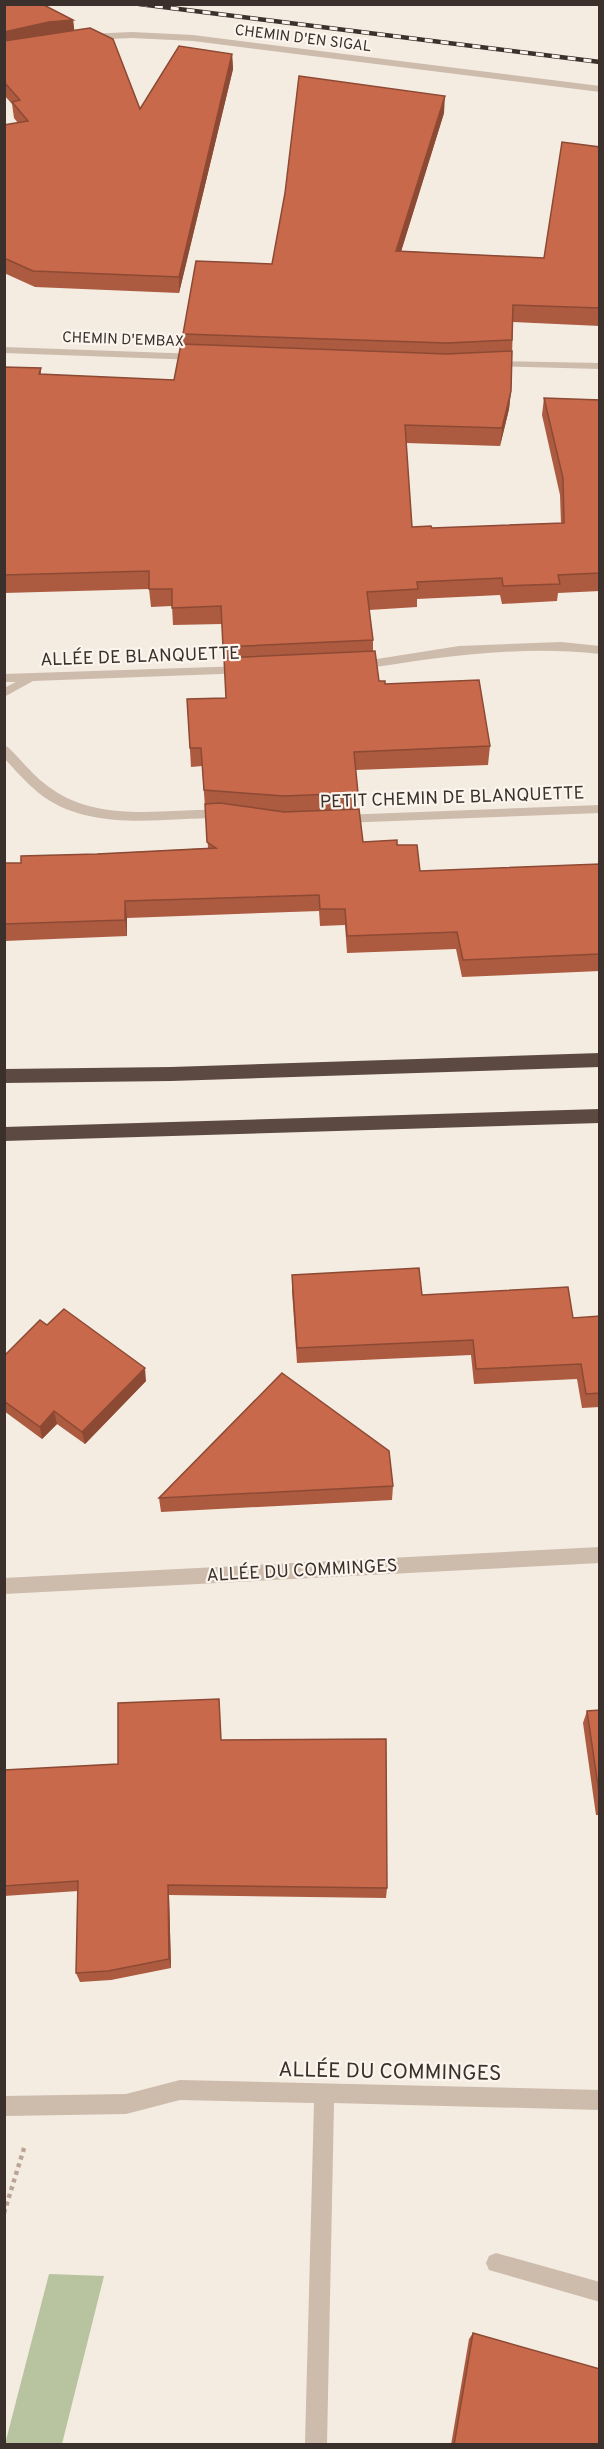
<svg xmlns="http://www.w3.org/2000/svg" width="604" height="2449" font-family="Overpass,sans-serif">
<rect width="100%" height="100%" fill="#f4ebe1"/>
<path fill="#b8c4a0" d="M49 2274 104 2276 62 2444H5Z"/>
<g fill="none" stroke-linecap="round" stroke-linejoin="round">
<path stroke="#b9a596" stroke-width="4.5" stroke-dasharray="4 4" stroke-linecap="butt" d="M4 2213 25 2145"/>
<g fill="#cdbbac" fill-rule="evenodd">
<path d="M132 32 193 35 600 86V92L193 41 132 38 87 40 83 37 87 34Z"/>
<path d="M4 347 198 354 203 357 198 360 4 353Z"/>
<path d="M492 361 600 363V369L488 366 487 364Z"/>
<path d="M561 642 600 646V654C517 645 439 657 358 670L352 666 358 662 459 646Z"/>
<path d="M244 666 250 670 248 673 33 681 4 697V688L16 682H4V674Z"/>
<path d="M4 746 8 747C22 761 35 778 52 789 101 824 169 808 225 810L231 814 225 818C166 817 96 833 44 797 29 786 17 772 4 758Z"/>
<path d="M600 805V813L342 823 336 819 342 815Z"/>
<path d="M600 1547V1563L4 1594V1578Z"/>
<path d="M180 2080 600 2090V2110L334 2103 327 2444H305L314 2103 180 2100 126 2114 4 2116V2096L126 2094Z"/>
<path d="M496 2253 600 2282V2302L489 2270 486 2263 489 2256Z"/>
</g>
<g fill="#5c4a42" fill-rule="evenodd">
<path d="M600 1053V1067L171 1081 4 1083V1069L171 1067Z"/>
<path d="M600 1109V1123L4 1141V1127Z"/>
</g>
<g stroke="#3b302b" stroke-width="4.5">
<path id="rail" d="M139 4 600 62"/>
</g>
<use href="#rail" stroke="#fbf5ee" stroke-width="3" stroke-dasharray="8" stroke-linecap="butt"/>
</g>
<g fill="#ac5a40">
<path d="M4 4 73 20 74 30 140 109 232 54 233 69 179 293 35 287 4 273V125L18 123 14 118 12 104 4 95Z"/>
<path d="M444 113 401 251 544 258 600 147V326L513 322 511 391 509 409 500 446 406 443 412 527 432 528 561 523 560 495 542 415 544 398 600 400V591L558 593 557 601 502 604 500 595 417 599V607L369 610 373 640V651L379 681 385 684 490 746 488 765 355 770 358 793 357 809 363 842 397 845 420 871 600 864V971L462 977 456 949 347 953 345 925 320 926 319 911 127 918V936L4 941V863H21L97 854 208 848 202 766 191 767 187 699 226 698 222 624 173 625 172 606 151 607 149 589 4 593V367L41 368V374L174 380 183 344V334L272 264Z"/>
<path d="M292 1275 573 1318 600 1316V1407L582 1408 577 1379 474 1384 471 1355 297 1363 292 1291Z"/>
<path d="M47 1325 146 1381 85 1444 57 1424 42 1439 4 1411V1356Z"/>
<path d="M393 1486 392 1500 161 1512 159 1498Z"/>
<path d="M219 1699 221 1740 387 1888 386 1898 169 1895 171 1968 111 1980 80 1982 76 1973 78 1891 4 1896V1770L118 1764Z"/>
<path d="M600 1710V1815H596L583 1723 587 1711Z"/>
<path d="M473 2333 600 2445H451L469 2339Z"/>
</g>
<g fill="#8c4a34">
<path d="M73 20 75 35 4 49V32L49 22Z"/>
<path d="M232 54 233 69 179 293V277Z"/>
<path d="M445 96 444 113 396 268V251Z"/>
<path d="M511 391 509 409 500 446 502 428Z"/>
<path d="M125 901 127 918V936L125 920Z"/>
<path d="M145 1368 146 1381 85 1444 82 1432Z"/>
<path d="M54 1411 57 1424 42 1439 40 1427Z"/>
<path d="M168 1885 169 1895 171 1968 169 1959Z"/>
</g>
<g fill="#c8694b" stroke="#8c4a34" stroke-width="1.5">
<path d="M4 4H42L73 20 49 22 4 32Z"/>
<path d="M90 28 113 39 140 109 179 46 232 54 179 277 33 271 4 258V125L28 121 12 102 20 100 4 82V41Z"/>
<path d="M299 76 445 96 396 251 544 258 562 142 600 147V308L513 305 512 340 447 343 183 334 196 261 272 264 285 193Z"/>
<path d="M181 344 447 354 512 351 511 391 502 428 405 425 412 527 431 526 432 528 564 523 563 478 544 398 600 400V573L558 575 560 584 503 586 502 578 417 582 418 589 367 592 373 640 223 647 221 606 172 608V589H149V571L4 575V367L41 368 39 374 174 380Z"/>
<path d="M375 651 379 681H385V684L479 680 490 746 354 752 358 793 284 796 204 790 201 748H190L187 699 226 698 224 658Z"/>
<path d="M220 803 284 812 359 809 363 842 397 840V845H417L420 871 600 864V954L463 960 457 932 347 936 345 909H320L319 895 125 901V920L4 924V863H21V856L97 854 216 848 207 842 205 804Z"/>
<path d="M419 1268 422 1295 568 1287 573 1318 600 1316V1393L586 1394 581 1364 476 1369 473 1340 297 1348 292 1275Z"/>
<path d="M64 1309 145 1368 82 1432 54 1411 40 1427 4 1401V1356L40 1320 47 1325Z"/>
<path d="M282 1373 389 1451 393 1486 159 1498Z"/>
<path d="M219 1699 221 1740 386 1739 387 1888 168 1885 169 1959 108 1971 76 1973 78 1881 4 1886V1770L118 1764V1703Z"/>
<path d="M600 1710V1799L587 1711Z"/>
<path d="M473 2333 600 2369V2445H454Z"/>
</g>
<g text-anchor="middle" stroke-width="4.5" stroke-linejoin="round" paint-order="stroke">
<g font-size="15" fill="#3b302b" stroke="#fbf5ee">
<text transform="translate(303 38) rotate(7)" y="5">CHEMIN D'EN SIGAL</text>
<text transform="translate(123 339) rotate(2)" y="5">CHEMIN D'EMBAX</text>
</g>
<g font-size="18" fill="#3b302b" stroke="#fbf5ee">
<text transform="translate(140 656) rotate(-2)" y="6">ALLÉE DE BLANQUETTE</text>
<text transform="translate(452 797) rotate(-2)" y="6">PETIT CHEMIN DE BLANQUETTE</text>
<text transform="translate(302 1570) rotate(-3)" y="6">ALLÉE DU COMMINGES</text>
</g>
<g font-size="21" fill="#3b302b" stroke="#fbf5ee">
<text transform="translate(390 2071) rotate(1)" y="7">ALLÉE DU COMMINGES</text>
</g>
</g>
<rect width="604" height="2449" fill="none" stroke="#3b302b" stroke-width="12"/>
</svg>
